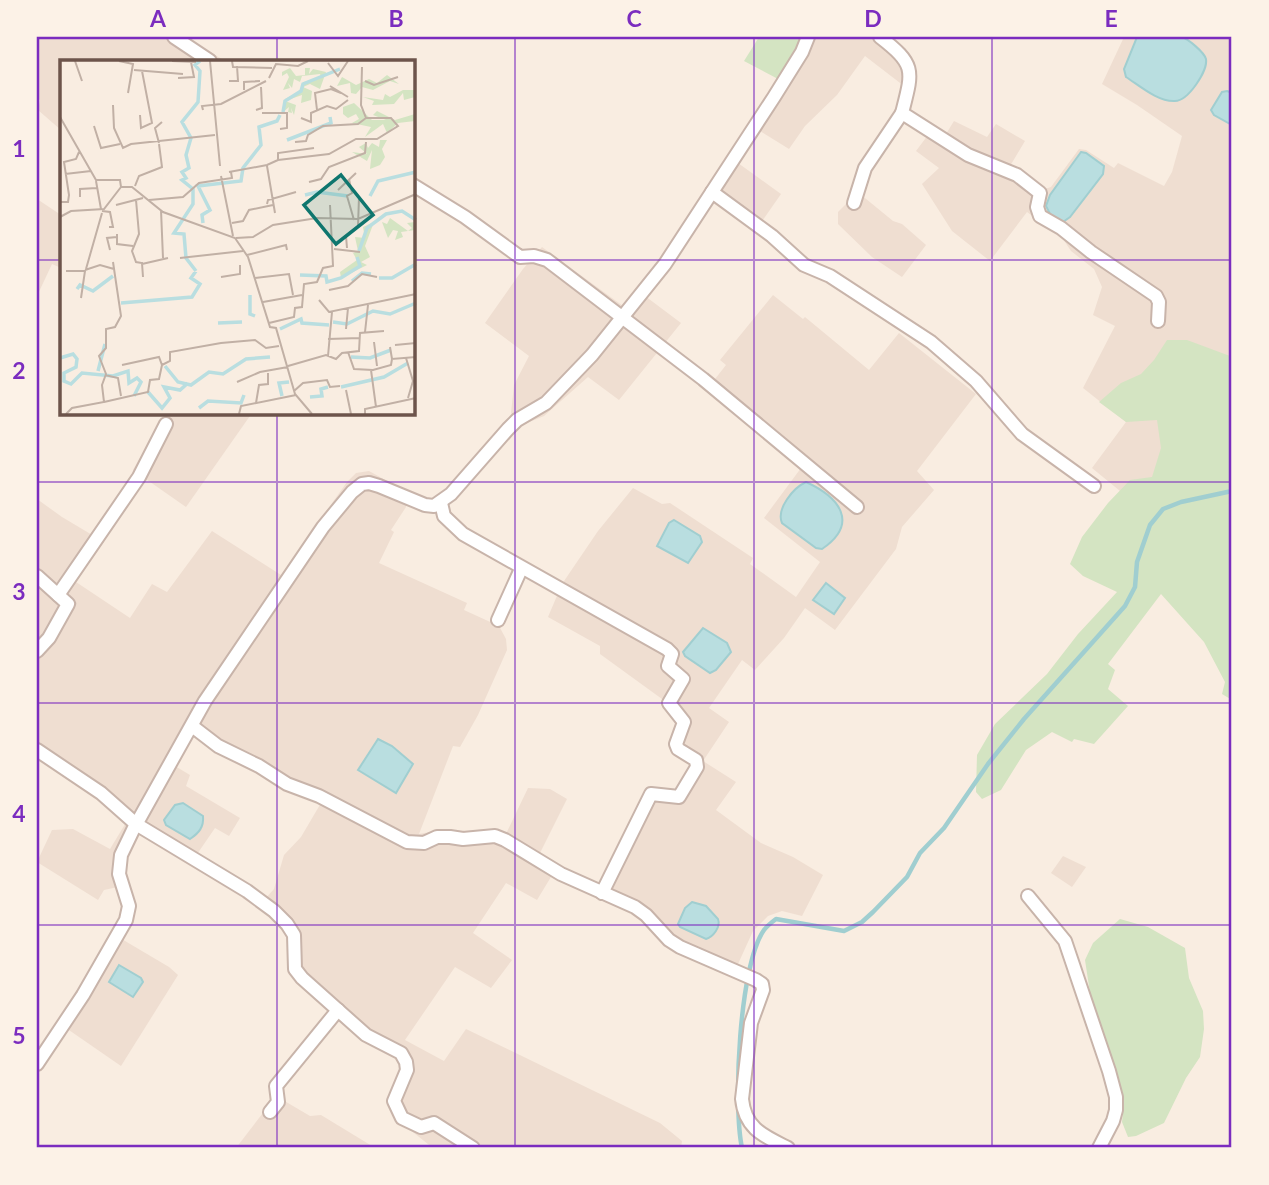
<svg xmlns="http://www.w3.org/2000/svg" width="1269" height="1185" font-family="Lato,sans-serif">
<rect width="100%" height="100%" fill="#f9ede1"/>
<g fill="#efded1">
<path d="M37 37H190L189 39 225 61H61V130L38 110 40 100 37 98Z"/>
<path d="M814 37H872L901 60 905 67 904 86 865 56 837 95 805 126 789 149 760 131 802 66Z"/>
<path d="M1124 37H1232V422L1178 494 1120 491 1092 468 1126 422 1083 388 1115 326 1093 315 1102 287 1094 269 1071 251 1063 239 1027 212 990 261 952 231 922 184 939 168 916 151 928 135 946 134 954 121 987 137 996 124 1025 141 1010 166 1045 189 1051 187 1079 149 1086 150 1114 168 1118 163 1164 186 1172 172 1182 136 1137 105 1102 84Z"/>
<path d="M738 163 781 194 760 224 719 196Z"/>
<path d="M860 194 893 221 902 224 926 245 902 277 872 257 838 224V212L855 195Z"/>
<path d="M37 199 61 215V268L52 264 37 296Z"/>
<path d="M542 247 623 306 637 290 681 323 619 400 588 377 544 416 522 425 511 413 514 385 529 356 485 323 523 269Z"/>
<path d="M773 295 803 319 805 317 869 370 899 333 976 394 917 471 934 490 902 527 896 549 835 630 805 608 784 638 755 670 742 660 709 708 729 722 703 761 736 782 716 810 761 843 793 857 823 875 802 916 782 911 768 916 753 931 738 964 728 976 707 964 664 944 652 927 602 887 648 788 676 796 695 766 669 748 682 724 678 717 662 707V699L600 654V646L548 617 562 584 598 531 633 488 662 504 670 503 753 558 750 564 796 597 820 562 764 518 801 468 708 388 726 365 720 360Z"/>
<path d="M166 413H252L186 507 133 470Z"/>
<path d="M369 471 407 492 406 507 391 530 394 532 379 563 467 603 464 610 499 626 506 639 507 650 478 715 460 747 453 746 419 834 435 831 505 836 528 788 550 789 567 799 539 855 557 867 537 900 506 883 473 933 512 960 491 988 455 967 405 1040 444 1061 466 1029 660 1123 682 1141 681 1148H433L395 1118 392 1108 402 1073V1061L299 981 288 933 265 899 274 889 284 855 301 837 321 803 194 733 175 766 190 775 186 786 240 818 229 836 215 828 191 863 137 831 130 843 124 866 127 885 104 890 98 900 37 862 52 830 73 829 110 849 127 821 97 796 37 757V499L62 517 104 542 76 582 130 618 152 584 167 592 212 531 281 575 347 482 356 473Z"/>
<path d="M1063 856 1086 867 1072 887 1051 873Z"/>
<path d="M120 938 169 967 178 975 121 1066 66 1028Z"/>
<path d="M276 1096 310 1116 321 1115 372 1146 371 1148H236Z"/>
</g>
<g fill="#d4e4c2">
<path d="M759 37H802L778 79 744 61Z"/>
<path d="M1167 340H1187L1230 356 1232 360V700L1222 694 1225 682 1204 642 1161 594 1108 664 1115 670 1108 689 1128 706 1094 744 1074 739 1072 742 1052 732 1026 750 1001 790 982 799 976 792 977 755 995 724 1047 674 1078 634 1117 592 1083 576 1070 564 1082 537 1108 503 1130 480 1152 477 1161 448 1157 420 1126 422 1099 402 1121 383 1141 374 1154 360Z"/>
<path d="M1120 919 1148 927 1185 948 1189 978 1203 1011 1204 1029 1200 1057 1186 1078 1164 1123 1136 1136 1128 1137 1122 1122 1124 1104 1111 1055 1092 1006 1085 960 1093 943Z"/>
</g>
<g fill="#b9dee0" stroke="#a0ced0" stroke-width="2">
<path d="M1137 37C1148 37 1172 34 1182 37 1188 39 1204 52 1206 59 1208 71 1188 101 1175 101 1158 102 1140 86 1126 77L1124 69Z"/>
<path d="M1227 91 1232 93V125L1214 115 1211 110 1222 92Z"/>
<path d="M1081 152 1086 153 1104 166 1103 174 1070 217 1063 222 1058 221 1050 214 1046 206 1050 195Z"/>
<path d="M806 482C839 497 860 523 822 549L816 548 782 523C776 509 793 488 806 482Z"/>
<path d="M674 520 700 536 702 542 688 563 657 546 669 523Z"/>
<path d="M826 583 845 598 834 614 813 600Z"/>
<path d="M703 628 727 643 731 652 716 670 710 673 685 656 683 652Z"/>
<path d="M378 739 392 746 413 764 396 793 358 770Z"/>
<path d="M183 803 203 816C204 827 199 833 190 839L166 825 164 820 175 805Z"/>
<path d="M692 902 706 906 718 919C721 927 713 937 706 939L680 927 678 924 685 908Z"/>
<path d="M119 965 141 978 143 982 133 997 109 982Z"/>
</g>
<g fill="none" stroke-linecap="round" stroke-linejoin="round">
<path stroke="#a0ced0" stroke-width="4.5" d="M742 1148C733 1106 739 965 764 930 767 926 772 922 776 919L844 931 862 922 873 912 907 877 920 853 944 828 988 764 1024 719 1125 606 1135 587 1137 562 1150 525 1163 509 1181 502 1232 491"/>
<g stroke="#c8b4aa" stroke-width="16">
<g id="minor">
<path d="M174 37 210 61"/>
<path d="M880 37C916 65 913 70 902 113L968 155 1017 175 1040 193 1037 207 1040 216 1061 228 1091 252 1156 296 1159 302 1158 321"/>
<path d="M413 185 465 217 520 257 534 256 547 260 703 379 857 507"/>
<path d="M712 192 772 236 804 265 830 276 931 342 976 381 1022 434 1094 486"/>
<path d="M854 203 865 168 902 113"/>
<path d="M441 503 444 516 463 534 667 649 672 654 668 666 683 679 669 703 684 722 676 744 678 749 696 760 697 767 679 797 651 794 602 893"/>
<path d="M37 576 68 604 49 638 37 651"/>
<path d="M58 595 139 477 166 424"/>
<path d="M498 620 521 569"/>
<path d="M192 726 218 746 259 766 287 784 319 796 407 842 424 843 437 837H450L463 839 495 836 505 840 561 874 635 907 646 915 669 940 680 947 756 980 762 984 763 990 751 1023 742 1099C745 1129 764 1136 788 1148"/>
<path d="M37 750 101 793 136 824 247 891 274 911 287 924 294 935 295 969 302 978 366 1035 401 1053 406 1062 407 1070 394 1101 402 1118 421 1127 434 1123 473 1148"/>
<path d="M1028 896 1065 941 1109 1071 1116 1097V1110L1113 1121 1099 1148"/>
<path d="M37 1064 83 995 126 920 129 906 119 874 121 855 133 830 205 701 323 527 352 492 362 484 369 483 379 486 425 505 434 506 451 494 508 429 517 420 546 403 592 355 665 264 774 97 802 52 808 37"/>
<path d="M270 1112 278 1102 276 1086 338 1010"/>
</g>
</g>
<use href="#minor" stroke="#fff" stroke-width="12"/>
</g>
<path fill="none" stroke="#7b2cbf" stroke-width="2" stroke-opacity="0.55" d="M277 37V61M515 37V1148M754 37V1148M992 37V1148M37 260H61M413 260H1232M277 413V1148M37 482H1232M37 703H1232M37 925H1232"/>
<g transform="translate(60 60)">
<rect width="355" height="355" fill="#f9ede1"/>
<path d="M230 8 236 16 245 15V8H250L249 14 253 9 266 12 260 29 250 24 243 27 252 31 251 40 241 43 242 35 225 41 236 45 234 55 231 48 232 53 228 52 229 47 222 53 225 39 241 31 244 22 261 17 260 14 242 16 240 22 234 19 232 28 228 23 230 28 223 30 229 17 227 13 222 16V12ZM327 15 339 24 330 21 313 30 302 27 296 34 291 33 290 23 277 26 282 17 296 25 309 19 317 23ZM343 30H355V37L344 40 343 33 334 44 312 45 314 41 303 37 323 40 325 34 330 37ZM294 43 312 60H326L313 55 317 51 335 60 355 54V61L338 63 327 73 323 64 305 77 311 67 292 63 299 59 296 54 288 58 283 54V47ZM320 80H327L322 89 325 97 320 105 310 109 312 90 307 101 292 92 307 94 299 87 306 83 308 88 312 83 319 87ZM330 158 348 171 352 168 347 163 355 162V170L341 172 343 177 335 180 338 171 333 170 328 178 322 162 327 164ZM314 162 305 186 310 197 301 202 307 205 281 218 280 212 297 200 293 193 298 191 295 177 305 178 303 167Z" fill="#d4e4c2"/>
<path fill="none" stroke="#b9dee0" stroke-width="3.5" d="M223 52 225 41 241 31 243 24 280 9M227 80 271 63 270 57M245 135 257 132 288 136M310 136 318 121 356 112M143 163 142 155 150 150 138 126 181 121 183 108 201 85 199 67 217 61 220 55M299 191 307 168 326 154 342 151 356 160M136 211 126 198 124 174 114 173 133 144V129L122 120 126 118 122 112 129 108 126 95 131 78 122 62 138 42 140 11 135 5 140 1M240 215 266 216 267 222 281 218 300 206 297 197M319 218H332L356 204M292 221 302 213 311 214M17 229 20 225 33 231 53 216M190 235V254L195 256M61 243 132 237 140 224 131 218 136 211M273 262 287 264 313 251 330 254 356 243M158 263 182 262M220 269 241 259 242 263 269 265M291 297 310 298 331 290M0 298 13 294 17 299 16 307 4 313V321L11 324 22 313 53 316 68 311 69 323 77 318 81 322 74 336M105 306 118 322 131 325 149 312 163 314 186 299 210 297M38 311 45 284M281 327 324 317 348 303M88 332 102 348 110 338 104 327 120 330 128 323M222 336 219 323 229 322M250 337 262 336 261 329 268 327M139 348 148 341 181 343 184 335"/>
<path fill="none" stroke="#c1b0a5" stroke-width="2" d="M15 1 22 21M59 1 73 4 68 33M112 1 136 2M150 1 160 106M172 1 173 7 212 8M268 3 278 16 288 1M74 10 123 14M118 18 134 17 131 2M209 18 216 4 238 6 248 1M169 21H178L177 6M305 21 314 25 338 17M270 26 288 37M184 30V22L200 21M53 45 54 68 63 88 71 84 155 75M143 50 142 46 161 44 206 21M196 50 202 48 201 27M257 50 255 33 271 29 281 33M202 53H228M80 55 81 68 92 63 82 11M0 57 36 120H60L61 127H72L103 152 175 178 188 197 210 267 216 268 235 334 252 354M241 58 251 62V53L267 46 276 49 288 40M34 66 41 88 60 84M220 69 227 68V53M235 82 246 81 248 75 263 66 298 64 306 58 301 45 302 7M99 83 95 68 102 62M218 100 269 94 296 79H317L338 66 331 58H306M207 106 215 153M169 112 207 105 218 100V93L254 88M5 114 31 111M161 116 173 176M289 119 292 133 287 136 294 160M36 121 41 149M249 122 261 119 269 107 305 93 306 82M75 126 79 116 102 107 99 84M278 130 296 113M20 137V129L37 128M76 140 79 174 72 191 76 202 82 203 83 217M89 140 123 137 139 123 172 118 171 112M0 142H8L9 135 4 102 16 99 19 92M207 144 208 140 236 132M56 145 83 138M101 150 103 198M42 151 50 152 53 167H49M0 157 11 151 44 149 61 127M172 163 183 161 189 150 213 145M57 174V184L73 186M176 178 193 177 213 165 257 158 298 159 356 134M287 188 286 176 298 166 299 137M274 189 300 192M50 190 47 178 57 177M187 195 226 185 227 190M120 198 183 191M82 204 108 198M26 209 42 153M25 210 40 205 54 209M6 211H25L21 238M161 217 180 214V205M195 218 229 214 233 235M269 230 288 226 302 214 317 217M259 240 269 252 356 234M203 242 242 235M209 263 234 257 235 248 242 247 244 224 257 222 263 208 273 206 270 145M286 269 288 248M305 272 308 245M268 279 300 278M314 282 317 306M335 285 356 283M330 287 332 299 356 297M288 292 294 309 313 310 331 305 332 299M268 296 272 252M346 298 353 321 348 338M62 305 99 297 102 305 110 301V292L161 283 195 280 206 288 219 286M228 306 266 295 276 299 282 293 299 291 300 273 324 271M311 310 316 347M45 315 58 318 61 336M177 322 200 312 228 307M286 330 291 354M234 331 243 323 267 320 270 327 280 326M44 342 88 332 90 320 99 319 102 305M196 343 199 325 208 324V313M6 354 12 348 44 342 42 325 46 314 39 296 46 288V269L55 267 61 256 53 202M179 354 181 346 236 335M305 354V349L356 338"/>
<path fill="#0f766e" fill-opacity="0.15" stroke="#0f766e" stroke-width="3.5" d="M281 115 313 155 276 184 244 145Z"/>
<rect width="355" height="355" fill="none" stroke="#6d544b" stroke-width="3.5"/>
</g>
<rect width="1269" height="1185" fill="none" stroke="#fcf2e7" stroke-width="77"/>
<rect x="38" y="38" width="1192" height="1108" fill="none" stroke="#7b2cbf" stroke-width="2.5"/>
<g font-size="23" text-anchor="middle" font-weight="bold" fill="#7b2cbf">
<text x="158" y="27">A</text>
<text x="396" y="27">B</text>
<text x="634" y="27">C</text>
<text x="873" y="27">D</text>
<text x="1111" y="27">E</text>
<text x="19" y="157">1</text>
<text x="19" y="379">2</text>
<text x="19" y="600">3</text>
<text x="19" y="822">4</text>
<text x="19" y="1044">5</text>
</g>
</svg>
